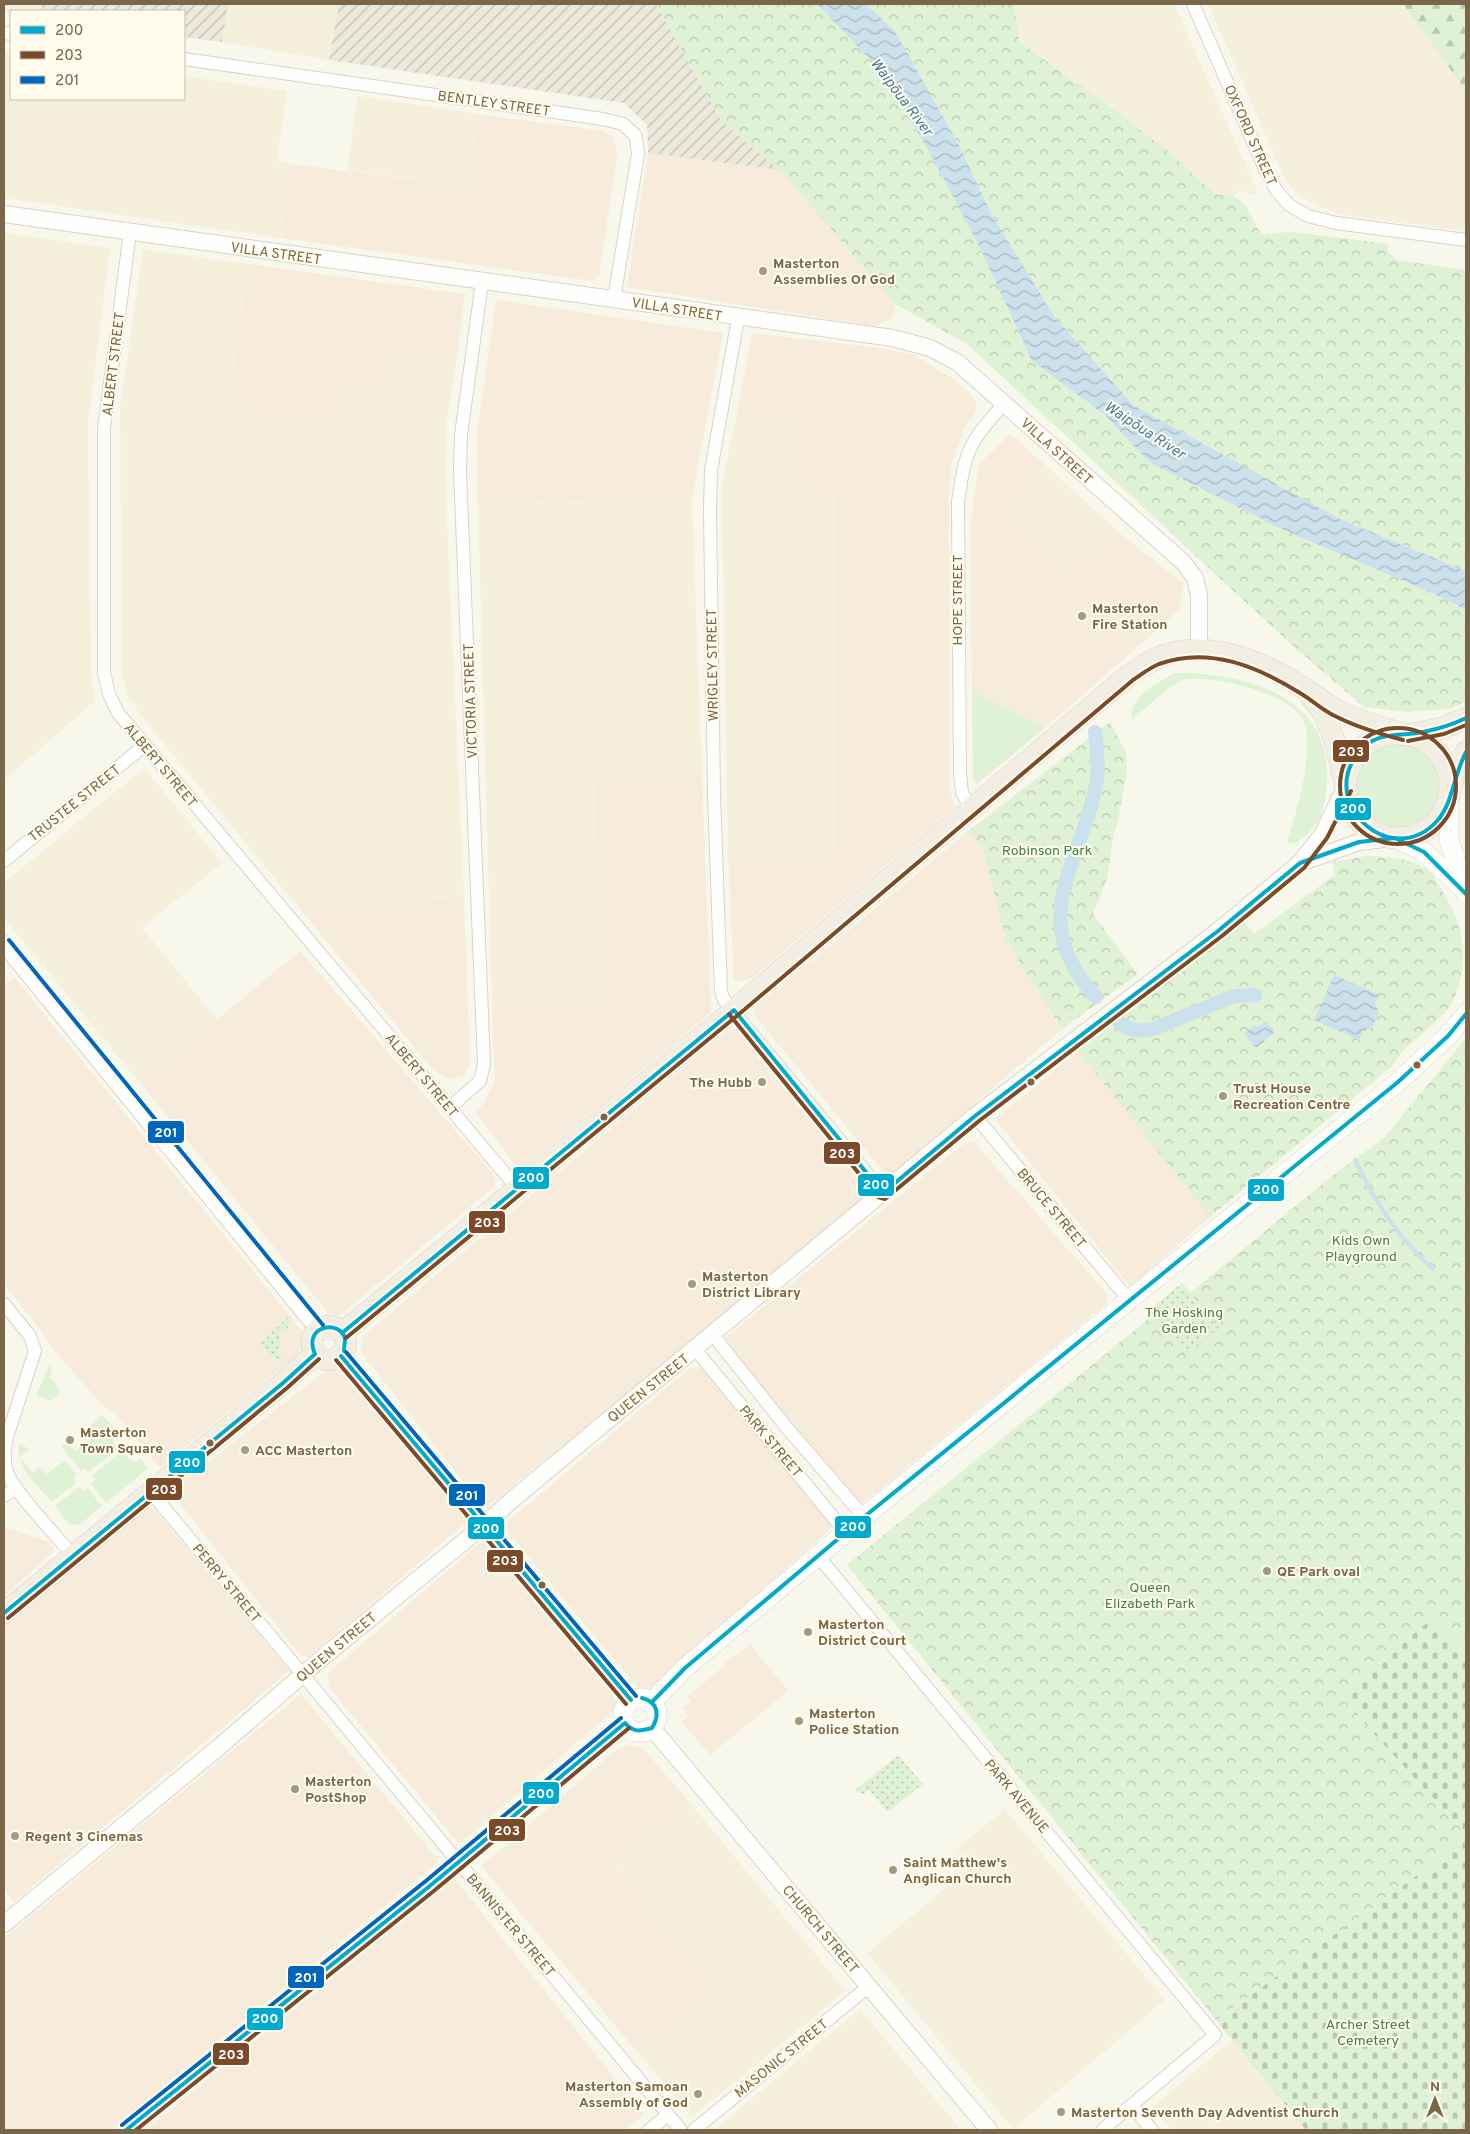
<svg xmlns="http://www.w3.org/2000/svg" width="1470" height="2134" font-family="Overpass,sans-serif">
<defs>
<pattern id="industrial-furrows" width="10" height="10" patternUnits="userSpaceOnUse" patternTransform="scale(1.25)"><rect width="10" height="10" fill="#ebe8dc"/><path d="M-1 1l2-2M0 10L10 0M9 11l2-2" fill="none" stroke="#c3c0b4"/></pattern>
<pattern id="forest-firs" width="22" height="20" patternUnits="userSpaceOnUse" patternTransform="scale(1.25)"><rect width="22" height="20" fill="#dff2d5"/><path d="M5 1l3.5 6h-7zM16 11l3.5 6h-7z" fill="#bac8af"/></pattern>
<pattern id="cemetery-stones" width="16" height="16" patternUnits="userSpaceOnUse" patternTransform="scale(1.25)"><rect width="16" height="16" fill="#dff2d5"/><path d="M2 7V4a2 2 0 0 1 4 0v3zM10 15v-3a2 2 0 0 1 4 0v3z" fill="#bac8af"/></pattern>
<pattern id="park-crowns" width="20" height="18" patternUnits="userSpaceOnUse" patternTransform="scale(1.25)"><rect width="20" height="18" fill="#dff2d5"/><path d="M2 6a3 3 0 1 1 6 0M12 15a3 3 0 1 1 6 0" fill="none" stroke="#bac8af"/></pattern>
<pattern id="garden-dots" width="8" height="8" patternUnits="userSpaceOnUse" patternTransform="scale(1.25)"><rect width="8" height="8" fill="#dff2d5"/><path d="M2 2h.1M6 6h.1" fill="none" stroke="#bac8af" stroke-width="1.8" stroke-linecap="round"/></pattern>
<pattern id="water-waves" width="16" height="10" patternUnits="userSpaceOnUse" patternTransform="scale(1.25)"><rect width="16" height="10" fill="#cbe1eb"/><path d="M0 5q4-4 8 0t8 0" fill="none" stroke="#aabac0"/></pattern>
</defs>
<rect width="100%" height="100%" fill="#f8f7ec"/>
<g fill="#f4f0dc">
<path d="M4 4H42L41 11H11V13L4 12Z"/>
<path d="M228 4H339L329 60 222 42Z"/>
<path d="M1014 4H1174L1258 193 1250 195 1240 190 1233 196 1215 194 1167 150 1079 83H1076L1019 41Z"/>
<path d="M1208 4H1466V231L1343 215 1322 208 1297 195 1285 179Z"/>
<path d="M4 50 11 51V99H184V76L287 91 277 160 291 164 281 238 4 198Z"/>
<path d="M358 96 479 114 468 186 347 170Z"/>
<path d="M4 233 110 248 88 424 91 672 95 701 4 780Z"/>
<path d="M143 250 249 264 228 409 334 424 340 385 396 354 456 363 446 426 445 473 464 899 295 903 140 714 128 696 122 673 120 408Z"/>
<path d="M736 418 802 426 796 492 836 496V854H728L722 501 723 478Z"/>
<path d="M1045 465 1121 534 1093 565 1070 568 1005 508Z"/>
<path d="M692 497 702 775 594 778 602 1009H492L478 503Z"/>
<path d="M144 768 222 863 142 928 218 1020 140 1083 4 918V883Z"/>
<path d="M690 1803 846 1991 692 2117 639 2054 717 1989 614 1865Z"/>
<path d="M1005 1809 1165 2000 1013 2129 867 1953 967 1870 953 1852Z"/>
<path d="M860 2009 961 2130H714Z"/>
<path d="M1233 2039 1306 2130H1172L1153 2107Z"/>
</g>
<g fill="#f7ecdc">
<path d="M479 114 604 131 614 138 617 156 599 276 592 281 281 238 291 164 468 186Z"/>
<path d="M648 153 780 170 895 304 892 318 874 326 627 287Z"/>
<path d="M249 264 465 294 456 363 396 354 391 392 340 385 334 424 228 410Z"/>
<path d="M496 300 723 333 692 497 478 503 477 433Z"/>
<path d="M752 333 873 347 912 354 955 380 973 397 977 405 973 416 964 428 951 466 949 498 950 791 955 807 753 977 738 983 734 979 728 854 836 853V496L796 492 801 426 736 418Z"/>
<path d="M1010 434 1045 465 1005 509 1070 567 1082 555 1093 565 1121 534 1184 584 1179 610 1046 727 972 691 970 529 979 464Z"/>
<path d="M702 775 711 1010 707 1016 520 1171 476 1113 485 1101 495 1080 492 1009 602 1008 594 778Z"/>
<path d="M967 832 973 836 983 850 1006 941 1062 1029 893 1173 883 1171 755 1016V1008Z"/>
<path d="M464 899 470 1064 464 1075 451 1079 443 1077 431 1067 295 903Z"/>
<path d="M300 951 494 1175 495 1186 340 1315 329 1314 140 1083Z"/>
<path d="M14 977 303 1332V1343L297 1356 160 1468 113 1411 103 1406 53 1349 41 1330 4 1284V985Z"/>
<path d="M730 1029H735L870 1193V1196L487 1507H483L361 1352 363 1336Z"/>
<path d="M1078 1051 1210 1217 1130 1287 995 1119Z"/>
<path d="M973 1141 1107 1294V1303L863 1503 857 1500 725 1344V1338L962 1145Z"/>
<path d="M331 1367 342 1373 466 1517V1523L308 1657 300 1655 174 1496 173 1489Z"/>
<path d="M694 1367H700L830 1520 831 1526 828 1532 649 1689 641 1690 636 1686 509 1533 508 1525 510 1520 687 1370Z"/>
<path d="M146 1507 155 1510 289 1670 286 1674 14 1902 4 1889V1627Z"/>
<path d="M4 1527 49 1542 53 1548V1552L4 1596Z"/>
<path d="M479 1544H485L615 1698 617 1708 459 1844 329 1687 327 1674Z"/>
<path d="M750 1644 788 1691 710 1755 681 1722 688 1716 683 1708 692 1701 687 1697 725 1665 724 1663 733 1656 735 1657Z"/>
<path d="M301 1694 439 1861 110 2130H4V1938Z"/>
<path d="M630 1745 642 1747 690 1803 614 1866 717 1989 639 2054 481 1866 617 1749Z"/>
<path d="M455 1879 644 2115 624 2130H145Z"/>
</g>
<g fill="url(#industrial-furrows)">
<path d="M42 4H228L222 42 184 37V11H41Z"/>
<path d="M339 4H656L722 122 780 170 648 153 647 125 624 103 329 60Z"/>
</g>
<g fill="#dff2d5">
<path d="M1174 673C1245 672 1333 696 1327 784 1325 812 1318 829 1294 844L1287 842C1296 814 1315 751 1304 722 1294 694 1210 673 1183 680 1172 683 1143 711 1132 719 1129 696 1157 684 1174 673Z"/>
<path d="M972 691 1046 727 977 784 973 780Z"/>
<circle cx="1398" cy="787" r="45"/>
<path d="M50 1365 52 1367 50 1377 60 1389 59 1394 51 1401 36 1395Z"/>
<path d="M102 1415 115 1429 111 1433 117 1450 88 1472 85 1468 81 1471 61 1446 67 1441 75 1451 94 1436 88 1428Z"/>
<path d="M19 1443 29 1449 20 1457 33 1473 40 1467 47 1474 65 1460 77 1475 73 1478 76 1483 52 1502C37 1485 16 1468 19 1443Z"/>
<path d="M120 1453 136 1462 140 1459 148 1468 106 1503 91 1484 95 1480 92 1476Z"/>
<path d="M79 1487 83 1491 87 1488 102 1506 79 1525 69 1524 55 1506Z"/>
</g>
<path fill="url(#forest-firs)" d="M1403 4H1466V91Z"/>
<g fill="url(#cemetery-stones)">
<path d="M1431 1619 1466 1653V1834L1340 1697Z"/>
<path d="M1466 1840V2130H1306L1216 2020Z"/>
</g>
<g fill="url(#park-crowns)">
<path d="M656 4H817L878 68 930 153 980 248 1032 361 1105 415 1149 462 1277 527 1441 597 1466 610V701L1451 709 1407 712 1364 707 1292 645 967 344 895 304 780 170 722 122Z"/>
<path d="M866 4H1014L1019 41 1076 83H1079L1167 150 1215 194 1233 196 1244 203 1261 234 1294 232 1388 244V252L1397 260 1466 270V571L1340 519 1133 405 1054 316 992 215 959 145 895 31Z"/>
<path d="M1110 722 1126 753 1127 772 1118 821 1114 831 1107 879 1093 914 1138 974 1062 1029 1006 941 983 850 973 836 967 832Z"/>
<path d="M1365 856C1383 856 1409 858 1424 868 1432 873 1438 883 1443 892 1464 926 1470 961 1454 999 1443 1019 1425 1030 1409 1045 1402 1051 1398 1059 1392 1066L1210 1217 1078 1051 1242 920 1254 934 1335 875 1332 862Z"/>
<path d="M1466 1038V1653L1431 1619 1340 1697 1466 1834V1840L1216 2020 847 1565 1152 1316 1150 1313 1153 1307 1182 1283 1190 1293 1332 1176 1384 1138Z"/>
</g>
<g fill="url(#garden-dots)">
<path d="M1182 1283 1220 1328 1184 1354 1150 1313 1153 1307Z"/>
<path d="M288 1317 290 1322 287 1330 284 1329 279 1334 281 1339 278 1350 281 1351 282 1356 278 1360 260 1344Z"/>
<path d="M898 1755 923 1784 888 1812 869 1790 863 1794 860 1792 858 1793 855 1790Z"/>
</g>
<g fill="url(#water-waves)">
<path d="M817 4H866L895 31 959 145 992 215 1054 316 1133 405 1340 519 1466 571V610L1441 597 1277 527 1149 462 1105 415 1032 361 980 248 930 153 878 68Z"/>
<path d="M1334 975 1379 995 1375 1003 1379 1013 1372 1027 1363 1031 1359 1040 1314 1020Z"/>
<path d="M1267 1021 1274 1033 1256 1048 1244 1034 1255 1025 1257 1027Z"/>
</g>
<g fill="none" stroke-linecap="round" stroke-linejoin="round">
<path stroke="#cbe1eb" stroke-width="4" d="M1355 1160C1376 1203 1397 1237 1433 1269"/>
<g stroke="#cbe1eb" stroke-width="14">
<path d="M1095 732C1097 747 1099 763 1097 778 1084 863 1022 917 1096 997"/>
<path d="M1119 1022C1130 1031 1139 1032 1153 1029L1234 996 1255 995"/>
</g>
<g stroke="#d7d4ca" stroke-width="14">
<g id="minor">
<path d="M1193 4 1264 167 1276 190 1289 205 1308 216 1336 223 1466 240"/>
<path d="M4 33 11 34"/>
<path d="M184 59 603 119 623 124 636 136 638 154 614 299"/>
<path d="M130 232 104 429V673L109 694 118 713 517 1188"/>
<path d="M738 318 711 470 710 510 714 795 721 991 724 1000 883 1193"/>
<path d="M971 808 962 793 960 774 958 502C965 451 969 442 1004 404"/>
<path d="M4 861 145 745"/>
<path d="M449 1108 480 1081 484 1064 460 471 461 435 482 282"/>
<path d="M975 1116 1129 1300"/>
<path d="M4 1304 30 1336 35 1351 7 1437C5 1448 3 1460 7 1472 14 1492 57 1537 73 1555"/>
<path d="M713 1335 787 1428 864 1517"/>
<path d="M695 1349 846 1533"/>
<path d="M150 1491 681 2130"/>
<path d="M4 1496 16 1488"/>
<path d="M818 1556 1215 2035 1102 2130"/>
<path d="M1132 2106 1152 2130"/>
<path d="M649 2130 668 2115"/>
<path d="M694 2130 869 1986"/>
</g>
</g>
<g stroke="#d7d4ca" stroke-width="18">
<g id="tertiary">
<path d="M4 214 893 338 930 348 957 362 1183 562 1195 578 1199 596V650"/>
<path d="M1300 863 1359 842 1392 838"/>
<path d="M4 944 318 1329"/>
<path d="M341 1356 631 1700"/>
<path d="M652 1728 989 2130"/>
<path d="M4 1924 219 1747 323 1657 484 1525 513 1499 975 1116 1218 931 1300 863 1322 835 1345 788"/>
</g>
</g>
<g stroke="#d8d4c9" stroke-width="20">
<g id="secondary">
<path d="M1449 799V840L1466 894"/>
<path d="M1395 838 1424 852 1463 889"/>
<circle cx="640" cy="1715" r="17"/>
<path d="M652 1702 685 1668 864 1517 1049 1365 1398 1082 1448 1036 1466 1014"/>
<path d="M126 2130 431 1885 625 1723"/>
</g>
</g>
<g stroke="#dad4c9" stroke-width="22">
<g id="trunk">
<path d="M1311 697 1324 713 1335 742 1345 784"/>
<circle cx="1398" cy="786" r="52"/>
<path d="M1407 735 1442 728 1466 718"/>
<path d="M1451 788 1455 773 1466 752"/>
<circle cx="329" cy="1343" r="17"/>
<path d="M342 1333 734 1010 1129 675C1138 670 1146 663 1155 659 1204 637 1257 659 1299 685 1313 693 1326 705 1340 712 1361 721 1383 728 1405 734"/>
<path d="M4 1613 283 1383 315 1354"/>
</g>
</g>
<use href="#minor" stroke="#fefefc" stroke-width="12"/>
<use href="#tertiary" stroke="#fefefc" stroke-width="16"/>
<use href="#secondary" stroke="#fefefc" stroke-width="19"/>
<use href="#trunk" stroke="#f2eee4" stroke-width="21"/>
<g stroke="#fffcee" stroke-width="8">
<g id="bus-1">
<path d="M1466 718C1452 725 1438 729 1423 732 1404 736 1380 732 1365 746 1310 797 1390 873 1437 821 1453 803 1454 774 1466 752"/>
<path d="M342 1333 734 1010 883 1193 975 1116 1218 931 1300 863 1359 842 1395 838 1424 852 1466 894"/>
<path d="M341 1356 631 1700"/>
<path d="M4 1613 283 1383 315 1354C302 1325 341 1319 345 1339 345 1342 344 1347 344 1351"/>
<path d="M652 1702 685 1668 864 1517 1398 1082 1448 1036 1466 1014"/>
<path d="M126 2130 431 1885 625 1723C633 1733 641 1731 652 1728 660 1715 658 1702 642 1698"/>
</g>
</g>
<g stroke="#fffcee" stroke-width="8">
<g id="bus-2">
<circle cx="1398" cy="786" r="58"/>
<path d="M1408 741 1444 734 1466 725"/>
<path d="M729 1014 878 1197 885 1199 979 1121 1222 936 1304 868 1327 838 1351 791"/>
<path d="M346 1338 738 1015 1133 680C1141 675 1149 668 1159 664 1208 646 1257 666 1300 693 1312 700 1322 710 1335 716 1356 727 1380 734 1403 740"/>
<path d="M336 1360 626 1704"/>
<path d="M8 1618 287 1388 319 1359"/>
<path d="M136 2130 435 1890 629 1728"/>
</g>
</g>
<g stroke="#fffcee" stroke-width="8">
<g id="bus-3">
<path d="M9 940 323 1325"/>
<path d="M346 1352 636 1696"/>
<path d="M122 2125 427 1880 621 1718"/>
</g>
</g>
<use href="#bus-1" stroke="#00a9ce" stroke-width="4"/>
<use href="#bus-2" stroke="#7a4b2a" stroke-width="4"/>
<use href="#bus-3" stroke="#0065bd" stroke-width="4"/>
</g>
<g fill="#a69981" stroke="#fffcee" stroke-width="2">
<circle cx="763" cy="271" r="5"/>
<circle cx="1082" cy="616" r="5"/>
<circle cx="762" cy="1082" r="5"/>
<circle cx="1223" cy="1096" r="5"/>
<circle cx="692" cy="1284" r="5"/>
<circle cx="70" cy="1440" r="5"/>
<circle cx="245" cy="1450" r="5"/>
<circle cx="1267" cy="1571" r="5"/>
<circle cx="808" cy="1632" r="5"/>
<circle cx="799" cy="1721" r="5"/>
<circle cx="295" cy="1789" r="5"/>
<circle cx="15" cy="1836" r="5"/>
<circle cx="893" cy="1870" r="5"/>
<circle cx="698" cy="2094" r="5"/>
<circle cx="1061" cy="2112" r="5"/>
</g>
<g fill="#7a6648" stroke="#fffcee" stroke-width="2">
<circle cx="1417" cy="1065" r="4.5"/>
<circle cx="1031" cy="1082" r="4.5"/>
<circle cx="604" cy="1117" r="4.5"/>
<circle cx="210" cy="1443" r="4.5"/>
<circle cx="542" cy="1585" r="4.5"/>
</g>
<g text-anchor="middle" stroke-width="4" stroke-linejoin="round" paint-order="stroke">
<g font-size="14" fill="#7a6648" stroke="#fffcee">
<text transform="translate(494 103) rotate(8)" y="5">BENTLEY STREET</text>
<text transform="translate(1251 135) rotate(66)" y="5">OXFORD STREET</text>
<text transform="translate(276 253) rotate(8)" y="5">VILLA STREET</text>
<text transform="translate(677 309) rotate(9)" y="5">VILLA STREET</text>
<text transform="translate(113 364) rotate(-83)" y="5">ALBERT STREET</text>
<text transform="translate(1057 451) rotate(42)" y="5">VILLA STREET</text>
<text transform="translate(957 600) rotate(-90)" y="5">HOPE STREET</text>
<text transform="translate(712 665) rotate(-91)" y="5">WRIGLEY STREET</text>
<text transform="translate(470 701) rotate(-92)" y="5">VICTORIA STREET</text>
<text transform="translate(161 765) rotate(50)" y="5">ALBERT STREET</text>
<text transform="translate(74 803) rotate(-39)" y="5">TRUSTEE STREET</text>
<text transform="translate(422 1075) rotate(50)" y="5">ALBERT STREET</text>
<text transform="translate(1052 1208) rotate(50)" y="5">BRUCE STREET</text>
<text transform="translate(648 1388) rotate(-39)" y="5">QUEEN STREET</text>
<text transform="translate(771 1441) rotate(50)" y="5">PARK STREET</text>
<text transform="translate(227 1583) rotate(50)" y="5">PERRY STREET</text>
<text transform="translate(336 1647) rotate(-40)" y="5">QUEEN STREET</text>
<text transform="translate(1017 1796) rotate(50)" y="5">PARK AVENUE</text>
<text transform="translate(511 1925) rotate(50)" y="5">BANNISTER STREET</text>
<text transform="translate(821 1929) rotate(50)" y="5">CHURCH STREET</text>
<text transform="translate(781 2058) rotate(-39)" y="5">MASONIC STREET</text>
</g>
<g font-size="14" font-weight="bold" fill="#7a6648" stroke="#fffcee" text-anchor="start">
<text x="773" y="268">Masterton<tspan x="773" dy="16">Assemblies Of God</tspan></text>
<text x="1092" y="613">Masterton<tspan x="1092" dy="16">Fire Station</tspan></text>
<text x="752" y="1087" text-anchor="end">The Hubb</text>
<text x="1233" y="1093">Trust House<tspan x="1233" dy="16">Recreation Centre</tspan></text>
<text x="702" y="1281">Masterton<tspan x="702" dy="16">District Library</tspan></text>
<text x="80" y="1437">Masterton<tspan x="80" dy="16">Town Square</tspan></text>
<text x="255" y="1455">ACC Masterton</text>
<text x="1277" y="1576">QE Park oval</text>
<text x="818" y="1629">Masterton<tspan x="818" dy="16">District Court</tspan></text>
<text x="809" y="1718">Masterton<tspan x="809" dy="16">Police Station</tspan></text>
<text x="305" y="1786">Masterton<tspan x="305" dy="16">PostShop</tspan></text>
<text x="25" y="1841">Regent 3 Cinemas</text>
<text x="903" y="1867">Saint Matthew's<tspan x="903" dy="16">Anglican Church</tspan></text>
<text x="688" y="2091" text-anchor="end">Masterton Samoan<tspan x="688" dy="16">Assembly of God</tspan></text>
<text x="1071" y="2117">Masterton Seventh Day Adventist Church</text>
</g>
<g font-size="14" fill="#42813f" stroke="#fffcee">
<text x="1047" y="855">Robinson Park</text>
<text x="1361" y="1245">Kids Own<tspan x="1361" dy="16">Playground</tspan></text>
<text x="1184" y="1317">The Hosking<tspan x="1184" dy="16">Garden</tspan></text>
<text x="1150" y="1592">Queen<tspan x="1150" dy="16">Elizabeth Park</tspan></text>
<text x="1368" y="2029">Archer Street<tspan x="1368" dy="16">Cemetery</tspan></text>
</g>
<g font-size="15" font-style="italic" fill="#457a9e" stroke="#fffcee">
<text transform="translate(902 97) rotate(53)" y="5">Waipōua River</text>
<text transform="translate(1145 430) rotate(33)" y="5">Waipōua River</text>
</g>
</g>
<g stroke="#fffcee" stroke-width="2">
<rect x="1332" y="739" width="38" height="24" rx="5" fill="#7a4b2a"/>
<rect x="1334" y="797" width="38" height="24" rx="5" fill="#00a9ce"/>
<rect x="147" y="1120" width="38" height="24" rx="5" fill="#0065bd"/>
<rect x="823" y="1141" width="38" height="24" rx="5" fill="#7a4b2a"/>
<rect x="512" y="1166" width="38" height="24" rx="5" fill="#00a9ce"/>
<rect x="857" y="1173" width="38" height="24" rx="5" fill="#00a9ce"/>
<rect x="1247" y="1178" width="38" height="24" rx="5" fill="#00a9ce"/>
<rect x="468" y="1210" width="38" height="24" rx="5" fill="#7a4b2a"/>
<rect x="168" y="1450" width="38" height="24" rx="5" fill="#00a9ce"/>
<rect x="145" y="1477" width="38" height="24" rx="5" fill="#7a4b2a"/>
<rect x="448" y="1483" width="38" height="24" rx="5" fill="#0065bd"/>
<rect x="834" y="1515" width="38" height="24" rx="5" fill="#00a9ce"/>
<rect x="467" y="1516" width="38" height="24" rx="5" fill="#00a9ce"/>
<rect x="486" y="1549" width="38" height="24" rx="5" fill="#7a4b2a"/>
<rect x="522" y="1781" width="38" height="24" rx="5" fill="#00a9ce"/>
<rect x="488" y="1818" width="38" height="24" rx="5" fill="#7a4b2a"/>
<rect x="287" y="1965" width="38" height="24" rx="5" fill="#0065bd"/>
<rect x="246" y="2007" width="38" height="24" rx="5" fill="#00a9ce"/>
<rect x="212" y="2042" width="38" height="24" rx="5" fill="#7a4b2a"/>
</g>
<g font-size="14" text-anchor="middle" font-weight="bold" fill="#fff">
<text x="1351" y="756">203</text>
<text x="1353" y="813">200</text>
<text x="166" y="1137">201</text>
<text x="842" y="1158">203</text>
<text x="531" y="1182">200</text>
<text x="876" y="1189">200</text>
<text x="1266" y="1194">200</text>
<text x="487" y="1227">203</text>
<text x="187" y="1467">200</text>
<text x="164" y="1494">203</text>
<text x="467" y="1500">201</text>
<text x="853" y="1531">200</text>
<text x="486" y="1533">200</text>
<text x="505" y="1565">203</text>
<text x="541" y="1798">200</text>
<text x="507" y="1835">203</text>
<text x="306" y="1982">201</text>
<text x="265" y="2023">200</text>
<text x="231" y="2059">203</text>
</g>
<rect width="1470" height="2134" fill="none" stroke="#7a6648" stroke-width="10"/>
<rect x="10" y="10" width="175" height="90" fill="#fffcee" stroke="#cac0ac"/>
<rect x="20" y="26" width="25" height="8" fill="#00a9ce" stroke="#cac0ac"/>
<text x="55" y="35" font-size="15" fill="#7a6648">200</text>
<rect x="20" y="51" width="25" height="8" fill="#7a4b2a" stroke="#cac0ac"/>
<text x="55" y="60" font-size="15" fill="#7a6648">203</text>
<rect x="20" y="76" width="25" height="8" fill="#0065bd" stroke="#cac0ac"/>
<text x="55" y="85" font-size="15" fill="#7a6648">201</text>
<g transform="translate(1435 2099)" stroke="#fffcee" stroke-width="4" paint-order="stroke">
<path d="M0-4L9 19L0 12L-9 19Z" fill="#7a6648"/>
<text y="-8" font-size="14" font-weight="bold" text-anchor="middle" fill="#7a6648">N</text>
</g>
</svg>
